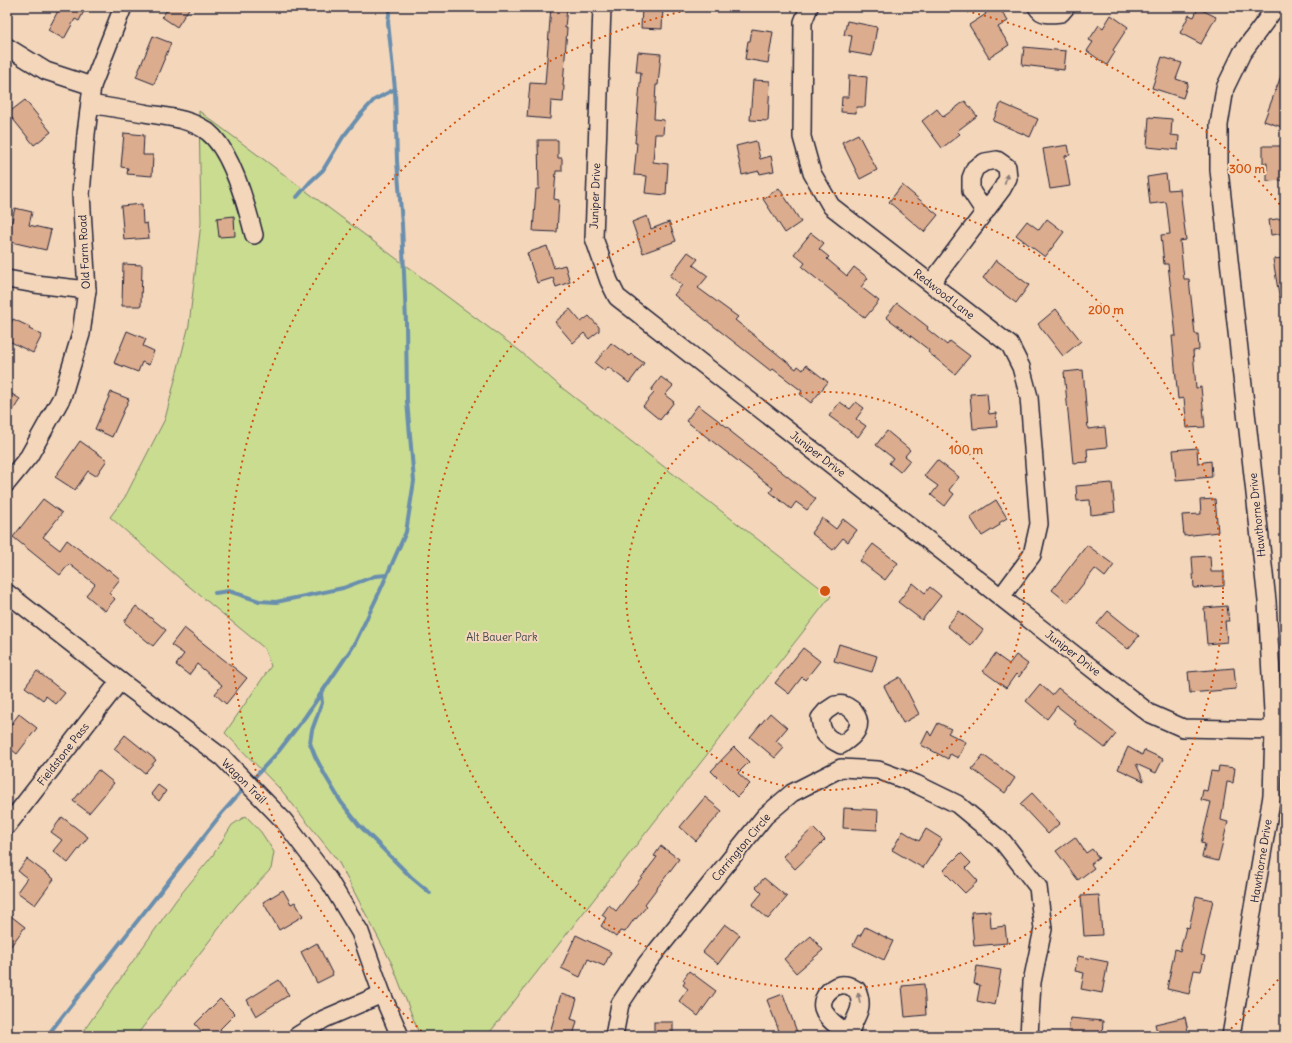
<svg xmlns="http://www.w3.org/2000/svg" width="1292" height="1043" font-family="Delius,sans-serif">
<rect width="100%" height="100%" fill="#f4d7ba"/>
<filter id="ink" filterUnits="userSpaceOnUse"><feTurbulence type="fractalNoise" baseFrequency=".025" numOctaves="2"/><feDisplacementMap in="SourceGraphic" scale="8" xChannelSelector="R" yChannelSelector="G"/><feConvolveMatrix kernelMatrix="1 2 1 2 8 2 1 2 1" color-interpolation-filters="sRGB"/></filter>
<g filter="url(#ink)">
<g fill="#c9dc90" stroke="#767f66">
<path d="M199 111 520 351 561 387 831 596 487 1036H420L392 964 338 861 282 791 225 733 271 666 264 648 185 583 110 517 125 497 165 419 189 325 201 223Z"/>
<path d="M246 816 261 832 274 852 271 869 237 905 136 1036H80L176 900 213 855 232 825Z"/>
</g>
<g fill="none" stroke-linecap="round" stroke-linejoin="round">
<g stroke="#698eae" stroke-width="4">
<path d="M297 197 310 182 323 170 343 137 361 114 374 100 395 89"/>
<path d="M215 593 229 591 259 601 276 602 343 588 375 576 387 575"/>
<path d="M321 694 322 703 312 730 310 743 315 756 326 777 341 802 359 825 411 877 430 893"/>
<path d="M251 781 278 752 305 717 354 645 379 593 406 532 414 481 407 401 406 322 402 224 397 161 395 89 388 22 390 7"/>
<path d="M47 1036 222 813 246 786"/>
</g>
</g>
<g fill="#dcac8e" stroke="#22223b">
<path d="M60 7H86L79 21 75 19 64 39 48 30Z"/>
<path d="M169 7H190L177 27 162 17Z"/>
<path d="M551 7H567L565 28H567L563 86H564L563 102 551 101 550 119 527 117 530 83 545 84Z"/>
<path d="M642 7H663L662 29 641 28Z"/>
<path d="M982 7H999L1008 21 998 27 1009 45 989 58 969 25 986 14Z"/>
<path d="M1198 8 1216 17 1201 44 1180 33 1189 15 1194 17Z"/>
<path d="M1111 15 1128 27 1113 50 1115 52 1107 65 1087 51 1093 42 1089 40 1099 25 1103 28Z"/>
<path d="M847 21 877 27 872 56 849 52 852 36 844 35Z"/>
<path d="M752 29 773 32 768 63 745 59 748 41H750Z"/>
<path d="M153 36 171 43 154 84 136 77Z"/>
<path d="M1024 47 1066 51 1064 70 1022 65Z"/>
<path d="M638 52 661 54 658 85H656L654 119 664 120 663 134H655L653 162 668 164 666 195 645 193 647 176 634 175 637 143H635L641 72H636Z"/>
<path d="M1162 57 1182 63 1176 79 1188 83 1183 98 1152 88Z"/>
<path d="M1284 68H1285V119L1282 127 1264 121Z"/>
<path d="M849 75 867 77 865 107H857L856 113 841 112 842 97H848Z"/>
<path d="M753 80 770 81 768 121 750 120Z"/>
<path d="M25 100 51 132 34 145 8 113Z"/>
<path d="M965 101 977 116 957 131 960 134 942 148 922 121 937 109 943 117Z"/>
<path d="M1001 103 1038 119 1030 137 993 121Z"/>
<path d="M1149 117 1172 119 1171 135 1179 136 1178 150 1147 147Z"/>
<path d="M124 133 144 135 143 155H153L152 176 127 174 128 168 121 167Z"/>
<path d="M858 134 877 170 860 179 842 142Z"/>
<path d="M538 140H558V158H562V171H556L554 199 559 200 557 232 533 231 536 189H539Z"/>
<path d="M756 141 760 159 771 156 774 171 760 174 759 171 742 175 736 146Z"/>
<path d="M1068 145 1070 155 1065 156 1070 186 1050 189 1043 149Z"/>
<path d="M1263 146H1284V180L1267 181V163H1263Z"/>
<path d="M1166 174 1168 190 1180 189 1186 240 1180 241 1184 279H1189L1195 334H1198L1199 350 1193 351 1196 388 1201 387 1205 427 1187 428 1184 398 1178 399 1172 336H1176L1168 264H1164L1161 235 1170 234 1167 208 1166 202 1150 204 1147 177Z"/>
<path d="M902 185 938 215 924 232 889 202Z"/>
<path d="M779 188 801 222 785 233 763 199Z"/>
<path d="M142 204 143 224 147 223 149 238 124 240 121 206Z"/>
<path d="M15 208 32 212 29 225 51 230 46 250 7 241Z"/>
<path d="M234 216 235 236 219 237 217 218Z"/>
<path d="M647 216 651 229 669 222 676 241 643 253 632 222Z"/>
<path d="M1285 218V233L1271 235 1269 220Z"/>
<path d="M1047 219 1064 232 1045 257 1016 235 1027 221 1039 230Z"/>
<path d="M811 233 824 243 819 249 829 257 827 259 847 276 854 267 868 278 861 287 879 301 865 318 802 267 805 263 794 254Z"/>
<path d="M547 246 554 268 565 265 570 282 556 287 553 278 537 283 527 253Z"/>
<path d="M688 252 698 259 693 265 708 276 698 288 738 317 735 320 796 369 798 366 803 370 806 365 828 382 811 403 800 394 802 391 773 369 771 371 674 295 682 285 670 276Z"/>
<path d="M1285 258V295L1279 296 1273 259Z"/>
<path d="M996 260 1029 285 1016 303 983 278Z"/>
<path d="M123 264 142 265 141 306H122Z"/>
<path d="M897 303 928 327 927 329 947 345 950 341 970 356 955 374 928 352 929 350 886 317Z"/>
<path d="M570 309 581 322 589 316 599 327V331L589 339 584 333 573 343 555 322Z"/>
<path d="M1056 309 1081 341 1063 356 1038 324Z"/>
<path d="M13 319 30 327 29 329 42 335 33 353 7 340V321L11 323Z"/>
<path d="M127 331 146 339 143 346 154 351 149 365 142 362 138 372 114 363Z"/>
<path d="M611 343 629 356 631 354 644 363 629 383 608 367 605 371 595 363Z"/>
<path d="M1083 370 1088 429 1105 427 1107 447 1087 449 1088 462 1073 463 1064 372Z"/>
<path d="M661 377 673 386 665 395 674 402 660 420 643 406 654 393 651 390Z"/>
<path d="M7 391 20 399 7 421Z"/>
<path d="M111 392 129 399 112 437 95 429Z"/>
<path d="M987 393 989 414 996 413 997 427 973 429 970 394Z"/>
<path d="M840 402 850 409 856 402 864 408 856 419 866 426 858 437 829 416Z"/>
<path d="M698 405 731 430 730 431 816 499 807 510 796 502 791 509 770 492 773 488 686 421Z"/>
<path d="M887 431 910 450 905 456 910 460 900 472 889 463 893 458 876 445Z"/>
<path d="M80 441 107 460 96 476 88 471 75 490 55 477Z"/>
<path d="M1197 448 1198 463 1211 461 1212 477 1176 480 1173 450Z"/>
<path d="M937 460 959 477 949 490 954 494 945 506 931 495 938 486 924 476Z"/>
<path d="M1112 483 1115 512 1091 515 1090 500 1077 501 1076 486Z"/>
<path d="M43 499 62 513 43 537 60 550 67 540 106 570 108 569 120 579 109 593 115 599 105 611 86 595 95 584 69 564 60 575 13 537Z"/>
<path d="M1215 499 1218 532 1184 536 1182 515 1201 514 1200 500Z"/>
<path d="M996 500 1007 518 999 523 1000 525 982 536 970 517Z"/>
<path d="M822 518 836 529 843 519 857 530 848 542 843 538 833 550 811 533Z"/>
<path d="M873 544 898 563 885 580 860 561Z"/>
<path d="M1087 545 1114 565 1105 577 1095 569 1068 603 1052 590Z"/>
<path d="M1210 556 1211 572H1224V586L1194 588 1192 557Z"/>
<path d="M913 583 925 593 930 587 941 596 922 620 898 602Z"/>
<path d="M136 606 166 630 153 646 124 622Z"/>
<path d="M1227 606 1229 621H1225L1227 642 1207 644 1204 608Z"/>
<path d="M959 611 983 630 971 646 947 626Z"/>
<path d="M1108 611 1139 636 1128 649 1097 624Z"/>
<path d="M184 628 247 678 226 704 215 694 222 685 197 664 189 675 176 665 184 654 171 645Z"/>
<path d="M839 644 877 656 872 672 834 661Z"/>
<path d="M803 648 820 661 805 680 802 677 789 694 775 683Z"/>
<path d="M995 654 1009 664 1016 655 1028 664 1019 677 1016 674 1006 688 983 671Z"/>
<path d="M1234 668 1236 689 1190 693 1188 672Z"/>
<path d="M37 671 65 693 56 704 46 696 43 700 25 687Z"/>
<path d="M900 677 919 714 903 723 884 686Z"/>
<path d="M1040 684 1052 695 1058 688 1116 734 1105 748 1074 724 1076 721 1057 706 1047 719 1026 701Z"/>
<path d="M770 713 787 728 776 741 784 748 775 758 750 737Z"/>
<path d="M19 714 37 728 17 754 7 746V730Z"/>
<path d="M938 723 951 729 948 733 966 742 958 758 950 754 948 759 921 745 928 731 931 736Z"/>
<path d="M125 735 156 760 145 773 114 749Z"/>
<path d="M734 747 749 762 738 773 750 784 737 797 711 771Z"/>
<path d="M1128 747 1142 755 1144 750 1163 759 1156 773 1136 764 1144 781 1118 769Z"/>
<path d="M983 755 1015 778 1005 793 972 769Z"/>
<path d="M1219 766 1235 768 1233 783 1227 782 1221 820 1228 822 1218 861 1202 857 1205 844 1201 843 1211 802 1201 800 1203 790 1207 791 1211 771 1218 772Z"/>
<path d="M98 770 114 783 89 813 73 801Z"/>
<path d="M158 785 166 791 159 801 151 794Z"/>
<path d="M1032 793 1060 823 1048 834 1020 804Z"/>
<path d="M705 797 722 811 696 841 680 827Z"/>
<path d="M844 808 878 810 877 830 843 828Z"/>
<path d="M62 817 88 837 68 863 53 851 62 840 51 832Z"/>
<path d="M813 828 825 840 795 869 783 856Z"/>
<path d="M926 829 942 839 923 868 892 850 903 831 919 841Z"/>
<path d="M1075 837 1086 853 1092 849 1099 858 1091 864 1094 868 1078 880 1056 851Z"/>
<path d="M661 846 679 859 645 904 647 906 636 919 635 918 625 932 620 931 616 937 601 926 606 918 602 915 609 905 616 911 657 857 654 856Z"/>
<path d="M961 853 971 863 966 868 978 881 965 893 943 871Z"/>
<path d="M27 859 54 879 35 905 17 892 27 878 18 871Z"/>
<path d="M764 878 787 897 768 919 752 905 762 893 756 887Z"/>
<path d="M283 890 291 904 295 902 303 916 279 930 263 902Z"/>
<path d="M1099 895 1102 935 1084 936 1081 896Z"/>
<path d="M1196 896 1213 900 1201 955 1205 956 1201 971 1194 970 1189 994 1167 989 1175 949 1180 951 1186 927 1189 928Z"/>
<path d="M990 911 991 928 1005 926 1007 943 974 946 971 912Z"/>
<path d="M7 913 25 927 7 951Z"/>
<path d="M725 924 740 935 718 964 703 952Z"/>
<path d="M865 927 893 941 884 960 853 945 858 935 860 936Z"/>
<path d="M576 935 611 952 604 966 588 959 580 977 561 968Z"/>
<path d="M811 936 823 950 796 973 784 959Z"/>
<path d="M317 943 333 975 317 983 301 952Z"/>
<path d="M1078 956 1108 962 1102 993 1081 989 1084 973 1075 971Z"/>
<path d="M977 966 1001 970 995 1005 977 1001 980 985 974 984Z"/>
<path d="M689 971 716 991 698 1016 679 1001 688 989 683 985 685 982 683 980Z"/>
<path d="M279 980 289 995 256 1016 247 1000Z"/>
<path d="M924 984 926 1015 905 1017 902 986Z"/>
<path d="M561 994 577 999 571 1019 577 1021 573 1036H549Z"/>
<path d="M783 994 797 1032 786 1036H781L767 1000Z"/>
<path d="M220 999 235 1014 220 1029 226 1036H206L195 1024Z"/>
<path d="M1185 1017 1189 1036H1158L1155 1024Z"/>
<path d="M1070 1018 1103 1021 1102 1036H1078V1035L1068 1034Z"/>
<rect x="654" y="1022" width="19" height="14"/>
</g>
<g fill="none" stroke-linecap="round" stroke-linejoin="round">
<g stroke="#22223b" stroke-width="20">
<g id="minor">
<path d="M602 7 594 238 609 281 617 297 1149 713 1183 728 1274 730"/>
<path d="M809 7 803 22 802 137 812 173 831 206 1010 345 1021 367 1029 397 1039 524 1032 555 1001 597"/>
<path d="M1037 7C1042 16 1052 14 1061 13L1066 7"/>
<path d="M7 47 46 71 92 86"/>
<path d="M90 104C108 107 126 110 144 113 165 117 190 118 208 132 231 150 247 207 254 235"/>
<path d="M7 279 35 284 87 290"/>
<path d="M931 283 1002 189 1008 178 1007 167 997 160 985 162 975 168 971 178V191L985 212"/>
<path d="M7 483 29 456 62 397 81 334 87 290 81 194 86 134 92 86 123 7"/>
<path d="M7 593 120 681 223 758 284 821 328 879 360 932 382 994 400 1036"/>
<path d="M835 705C837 705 841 704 844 705 854 709 862 719 857 730 854 736 847 741 841 745 827 738 822 735 820 718L826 711Z"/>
<path d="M7 826 120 681"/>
<path d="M849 1035C840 1027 827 1021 823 1008 820 996 834 983 846 985 849 985 854 989 857 990 866 1011 853 1017 849 1036"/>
<path d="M297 1036 324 1019 382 994"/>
<path d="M614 1036 620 1004 647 963 765 816 792 793 841 768 878 770 916 784 957 804 1003 842 1038 887 1043 929 1032 982 1029 1036"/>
<path d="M1231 1036 1272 796 1274 730 1267 601 1219 170V125L1225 88 1242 53 1276 7"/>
</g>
</g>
<use href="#minor" stroke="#f4d7ba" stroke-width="17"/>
</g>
<defs><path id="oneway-solid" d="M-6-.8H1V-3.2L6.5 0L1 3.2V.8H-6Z"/></defs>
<g fill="#8b7c7a">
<use href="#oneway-solid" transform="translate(1006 179) rotate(-75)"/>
<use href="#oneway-solid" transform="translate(859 998) rotate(-101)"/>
</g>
</g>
<g fill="none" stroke="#d45411" stroke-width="2" stroke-dasharray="2 4">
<circle cx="825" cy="591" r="199"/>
<circle cx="825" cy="591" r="398"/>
<path d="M1282 975A597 597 0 0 1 1224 1035M426 1035A597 597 0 0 1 701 7M949 7A597 597 0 0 1 1282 207"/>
</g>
<g text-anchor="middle" stroke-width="4" stroke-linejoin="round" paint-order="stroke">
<g font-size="11" fill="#22223b" stroke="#f4d7ba">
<text transform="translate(595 196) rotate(-88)" y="4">Juniper Drive</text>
<text transform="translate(84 252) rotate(-93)" y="4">Old Farm Road</text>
<text transform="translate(944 294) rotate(38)" y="4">Redwood Lane</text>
<text transform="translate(818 454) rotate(38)" y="4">Juniper Drive</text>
<text transform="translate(1257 515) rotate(-96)" y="4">Hawthorne Drive</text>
<text transform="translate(1073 653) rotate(38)" y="4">Juniper Drive</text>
<text transform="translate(63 754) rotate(-52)" y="4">Fieldstone Pass</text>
<text transform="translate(244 781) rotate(45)" y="4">Wagon Trail</text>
<text transform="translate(741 847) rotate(-50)" y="4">Carrington Circle</text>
<text transform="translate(1261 861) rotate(-81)" y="4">Hawthorne Drive</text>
</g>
<g font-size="11" fill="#43474c" stroke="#f4d7ba">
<text x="502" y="641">Alt Bauer Park</text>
</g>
</g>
<circle cx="825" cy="591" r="6" fill="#d45411" stroke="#f4d7ba" stroke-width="2"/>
<g font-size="12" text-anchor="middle" font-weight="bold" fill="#d45411" stroke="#f4d7ba" stroke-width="4" stroke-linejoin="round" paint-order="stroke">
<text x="1247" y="173">300 m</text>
<text x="1106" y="314">200 m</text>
<text x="966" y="454">100 m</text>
</g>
<rect width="1292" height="1043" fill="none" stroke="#f4d7ba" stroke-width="24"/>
<rect x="12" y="12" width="1268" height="1019" fill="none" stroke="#22223b" stroke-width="1.5" filter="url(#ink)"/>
</svg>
